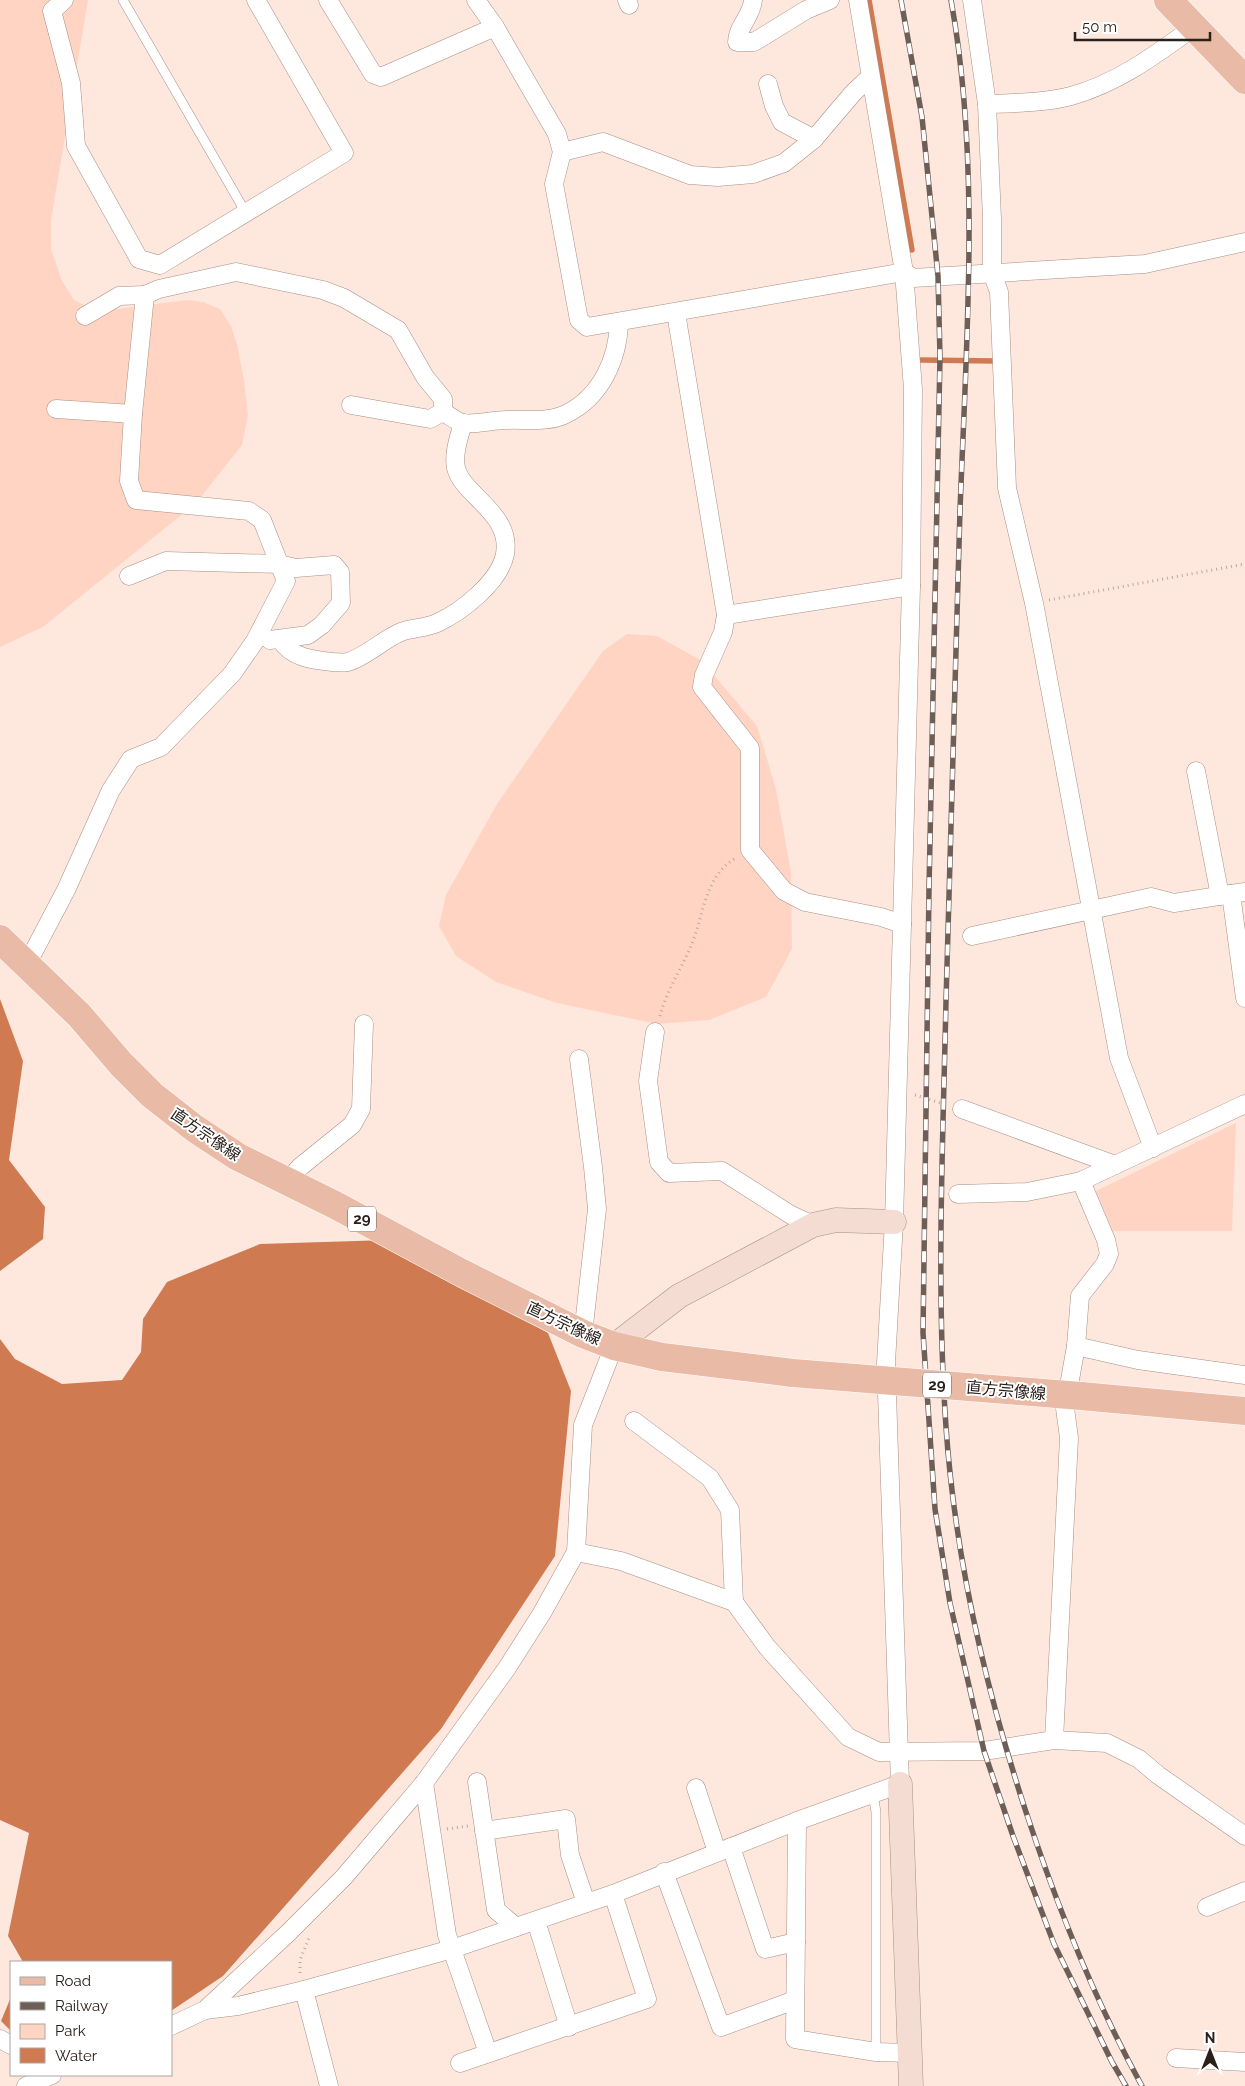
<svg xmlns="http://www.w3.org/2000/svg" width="1245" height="2086" font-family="Raleway,'Noto Sans JP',sans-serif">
<rect width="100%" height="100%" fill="#fee7dd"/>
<g fill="#ffd4c2">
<path d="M0 0H88L51 220V249L62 281 74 300 90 308 109 310 187 300 203 302 220 309 231 326 237 345 244 380 248 415 242 445 196 503 43 627 0 647Z"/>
<path d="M627 634 657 636 702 661 757 726 776 789 791 873 792 949 766 997 709 1020 657 1024 557 1003 496 982 456 956 439 926 446 895 497 804 603 651Z"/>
<path d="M1236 1123 1232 1231H1113L1096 1191Z"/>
</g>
<g fill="#d07a52">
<path d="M0 999 23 1061 9 1160 45 1207 43 1239 0 1271Z"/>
<path d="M388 1240 455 1274 548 1333 571 1391 555 1556 441 1729 223 1976 171 2011V1962H23L8 1936 29 1833 0 1820V1339L15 1359 62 1384 122 1380 141 1352 143 1319 167 1282 260 1244Z"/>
<path d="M11 1997V2031L1 2021Z"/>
</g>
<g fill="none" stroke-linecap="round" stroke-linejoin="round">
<g stroke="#d07a52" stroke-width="5.5">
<path d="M869 0 912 250"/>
<path d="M921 360 995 361 998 365"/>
</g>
<g stroke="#a98f83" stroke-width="10">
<g id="lane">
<path d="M123 0 246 213"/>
<path d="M873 1794 876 1812V2052"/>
</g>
</g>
<g stroke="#a98f83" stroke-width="19">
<g id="street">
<path d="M64 0 52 11 71 83 76 146 139 259 160 265 344 153 256 0"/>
<path d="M328 0 373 74 381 77 495 27"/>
<path d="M476 0 495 27 557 134 562 152 554 184 579 320 587 327 904 272 913 278 1145 264 1245 242"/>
<path d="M627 0 629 5"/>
<path d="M753 0C752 16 737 27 737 42H754L806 10 830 0"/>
<path d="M972 0 987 104 992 219V273L999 292 1007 488 1034 603 1119 1058 1153 1148"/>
<path d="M768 84 774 106 782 122 814 139"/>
<path d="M987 104C1015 103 1044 103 1071 96 1118 83 1155 55 1194 27"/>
<path d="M562 152 603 142 690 175 718 177 753 174 784 163 814 139 853 93 870 77"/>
<path d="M676 313 726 615 723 632 704 675 702 687 750 748V850L784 891 805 902 881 917 902 924"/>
<path d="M85 316 119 296 145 295"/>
<path d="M351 405 430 419 443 412"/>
<path d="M56 409 133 414"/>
<path d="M129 576 166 561 279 564 296 568 334 565 340 572 341 603 322 625 308 635 270 640"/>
<path d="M726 615 911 586"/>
<path d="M280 639C291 658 313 660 333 662 338 662 344 663 348 662 367 656 382 640 401 632 412 628 426 628 437 623 461 612 500 582 505 554 512 513 463 496 456 468 453 454 459 437 463 423"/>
<path d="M1196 771 1220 896"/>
<path d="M1245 892 1231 894 1245 998"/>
<path d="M972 936 1151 897 1174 903 1231 894"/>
<path d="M26 966 66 890 111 790 131 759 161 747 232 674 255 641 286 581 262 520 249 511 136 500 129 481 133 414 145 295 159 289 236 272 323 290 344 298 398 330 425 377 443 399V412C449 415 457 422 463 423 474 425 494 420 505 420 524 419 549 423 566 414 601 397 618 359 619 322"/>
<path d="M655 1032 648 1081 659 1162 669 1173 722 1171 791 1215 813 1225"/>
<path d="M579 1059 593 1167 597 1209 583 1334"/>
<path d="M962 1109 1115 1165"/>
<path d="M287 1181 300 1167 352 1125 361 1109 364 1024"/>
<path d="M958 1194 1027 1192 1081 1181 1245 1104"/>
<path d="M1076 1346 1138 1360 1245 1375"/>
<path d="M634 1421 710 1478 730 1510 734 1602"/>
<path d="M576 1552 621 1561 734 1602 767 1647 848 1737 879 1752 984 1751 1054 1740 1107 1743 1139 1759 1158 1775 1245 1836"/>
<path d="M1054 1740 1069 1438 1065 1408 1076 1346 1080 1296 1105 1264 1109 1254 1106 1240 1081 1181"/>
<path d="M477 1782 496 1910 516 1927"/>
<path d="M424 1783 447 1935 488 2053"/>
<path d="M696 1788 717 1852"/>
<path d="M797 1821 795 2039 876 2052 910 2053"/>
<path d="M484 1831 566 1819 570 1855 586 1903"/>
<path d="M731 1847 765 1949 796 1942"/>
<path d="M664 1872 721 2027 795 2000"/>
<path d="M1207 1907 1245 1891"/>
<path d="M536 1921 569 2027"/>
<path d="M304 1990 329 2086"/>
<path d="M205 2010 238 2006 304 1990 452 1949 613 1894 797 1821 900 1784 886 1363 894 1222 902 924 911 586 913 389 904 272 858 0"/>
<path d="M171 2026 205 2010 287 1934 344 1877 424 1783 507 1668 542 1613 576 1552 583 1425 614 1346"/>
<path d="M0 2039 11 2045"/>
<path d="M1176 2058 1245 2062"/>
<path d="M460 2063 647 1999 613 1894"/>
<path d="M26 2086 52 2075"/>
</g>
</g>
<g stroke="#a98f83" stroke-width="25">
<g id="secondary">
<path d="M614 1346 679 1296 813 1225 836 1220 894 1222"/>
<path d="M900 1784 911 2086"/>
</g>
</g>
<g stroke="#fff" stroke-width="29">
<g id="primary">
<path d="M1168 0 1245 80"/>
<path d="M0 939 79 1015 121 1064 152 1095 194 1128 238 1157 335 1205 462 1273 583 1334 614 1346 662 1357 793 1373"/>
<path d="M1081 1396 1245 1411"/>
</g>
</g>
<g stroke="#bba89f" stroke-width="3" stroke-dasharray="1 4" stroke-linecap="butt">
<path d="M1049 600 1245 564"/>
<path d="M660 1016C666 992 681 969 691 946 704 916 704 876 736 858"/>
<path d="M915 1095 947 1105"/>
<path d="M447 1829 468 1826"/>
<path d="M300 1973V1960L309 1938"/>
</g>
<use href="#lane" stroke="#fff" stroke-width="9"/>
<use href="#street" stroke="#fff" stroke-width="18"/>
<use href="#secondary" stroke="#f4dcd2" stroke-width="24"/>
<use href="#primary" stroke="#e9baa5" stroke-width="28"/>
<g stroke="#6d5f58" stroke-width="5.5">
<g id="rail">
<path d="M901 0 922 117 938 276 940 357 929 889 923 1333 935 1509 950 1603 984 1751 1013 1836 1054 1944 1112 2062 1126 2086"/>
<path d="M951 0C981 165 966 343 960 511 955 674 951 837 946 1001 943 1143 936 1285 946 1427 955 1558 985 1687 1026 1812 1057 1906 1094 1999 1142 2086"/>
</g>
</g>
<use href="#rail" stroke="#fff" stroke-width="4" stroke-dasharray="11" stroke-linecap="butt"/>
<g stroke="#fff" stroke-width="29" stroke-linecap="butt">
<path id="primary-bridge" d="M793 1373 1081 1396"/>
</g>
<use href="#primary-bridge" stroke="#e9baa5" stroke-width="28"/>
</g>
<g text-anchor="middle" stroke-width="4" stroke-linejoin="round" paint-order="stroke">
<g fill="#fff" stroke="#6a635f" stroke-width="1">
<rect x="348" y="1206.5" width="28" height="25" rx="4"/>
<rect x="923" y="1372.5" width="28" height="25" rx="4"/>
</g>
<g font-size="15" font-weight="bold" fill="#2a201b">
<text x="362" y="1224">29</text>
<text x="937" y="1390">29</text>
</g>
<g font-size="16" fill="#2a201b" stroke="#fff">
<text transform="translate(206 1134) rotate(34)" y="6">直方宗像線</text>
<text transform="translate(564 1323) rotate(25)" y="6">直方宗像線</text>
<text transform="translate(1006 1390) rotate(5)" y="6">直方宗像線</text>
</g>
</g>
<rect x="10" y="1961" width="162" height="115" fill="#ffffff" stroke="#aaa6a4"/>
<rect x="20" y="1977" width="25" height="8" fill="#e9baa5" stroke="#aaa6a4"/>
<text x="55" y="1986" font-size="15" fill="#2a201b">Road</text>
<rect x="20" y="2002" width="25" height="8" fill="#6d5f58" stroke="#aaa6a4"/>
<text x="55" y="2011" font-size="15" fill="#2a201b">Railway</text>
<rect x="20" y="2024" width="25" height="15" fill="#ffd4c2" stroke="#aaa6a4"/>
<text x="55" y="2036" font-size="15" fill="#2a201b">Park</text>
<rect x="20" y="2048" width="25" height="15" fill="#d07a52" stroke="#aaa6a4"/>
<text x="55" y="2061" font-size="15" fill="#2a201b">Water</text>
<g transform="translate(1210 2051)" stroke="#ffffff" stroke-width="4" paint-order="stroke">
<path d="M0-4L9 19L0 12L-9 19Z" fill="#2a201b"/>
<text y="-8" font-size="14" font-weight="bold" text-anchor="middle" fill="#2a201b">N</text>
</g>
<path d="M1075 32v8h135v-8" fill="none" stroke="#2a201b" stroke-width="2.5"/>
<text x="1082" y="32" font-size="15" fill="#2a201b" stroke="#ffffff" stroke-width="4" paint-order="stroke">50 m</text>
</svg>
